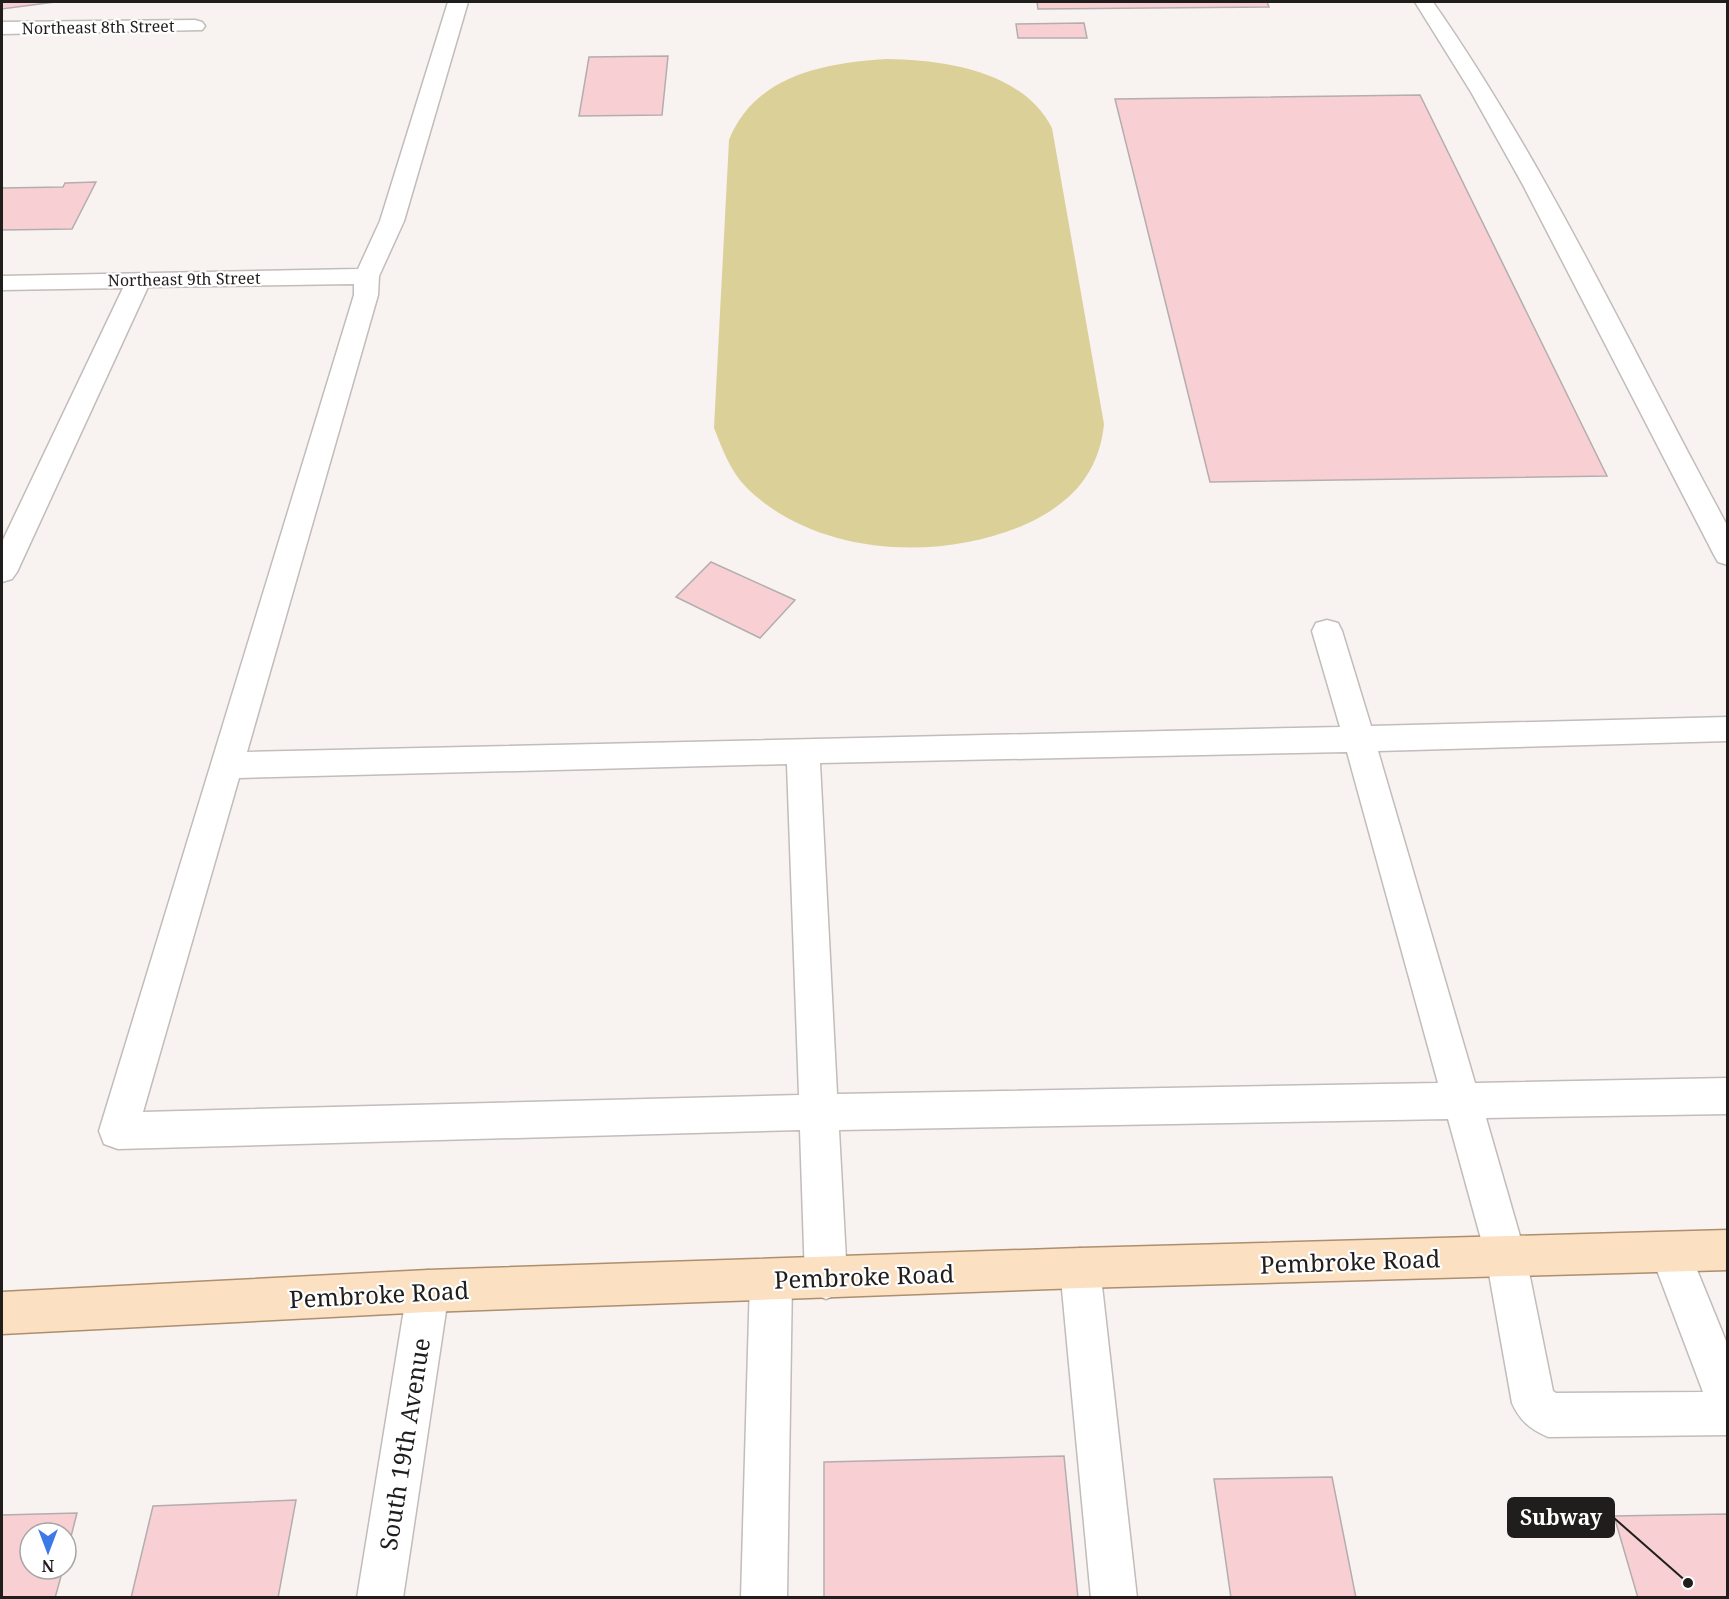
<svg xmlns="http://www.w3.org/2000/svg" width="1729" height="1599" font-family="'Noto Serif',serif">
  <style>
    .green { fill: #dcd099 }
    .building { fill: #f8d0d3; stroke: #b4adae; stroke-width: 1.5 }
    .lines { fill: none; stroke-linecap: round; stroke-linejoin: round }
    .minor-casing { stroke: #c2bcba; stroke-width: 3 }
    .major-casing { stroke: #ad8f6e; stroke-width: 3 }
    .minor { fill: #fff; fill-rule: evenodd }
    .major { fill: #fbe0c2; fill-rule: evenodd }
    .labels { text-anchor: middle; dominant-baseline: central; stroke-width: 4.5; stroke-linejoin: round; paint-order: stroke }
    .far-street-label { font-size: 16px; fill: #201e1d; stroke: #fff }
    .near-street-label { font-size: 24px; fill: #201e1d; stroke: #fff }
    .leader { fill: none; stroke: #201e1d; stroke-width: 2 }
    .callout-dot { fill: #201e1d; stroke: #fff; stroke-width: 2 }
    .callout { fill: #201e1d; stroke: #201e1d; stroke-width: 2 }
    .callout-label { font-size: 21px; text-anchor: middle; font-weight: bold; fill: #fff }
  </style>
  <rect width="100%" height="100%" fill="#f8f2f0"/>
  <!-- green -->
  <path class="green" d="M887,59C945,60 1023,71 1052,128L1104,424C1099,475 1069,505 1024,525C939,562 815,556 746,487C730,471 722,448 714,428L729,140C755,75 824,63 887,59Z"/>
  <!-- building -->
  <g class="building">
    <polygon points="2,2 55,2 2,9"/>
    <polygon points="1037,2 1267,2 1269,7 1038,9"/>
    <polygon points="1084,23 1087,38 1018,38 1016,24"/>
    <polygon points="668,56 662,115 579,116 589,57"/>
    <polygon points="1420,95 1607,476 1210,482 1115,99"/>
    <polygon points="96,182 72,229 2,230 2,188 63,187 65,183"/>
    <polygon points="711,562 795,600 760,638 676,597"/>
    <polygon points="1064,1456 1078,1598 824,1598 824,1462"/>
    <polygon points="1332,1477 1356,1598 1231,1598 1214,1479"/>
    <polygon points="296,1500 278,1598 131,1598 153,1506"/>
    <polygon points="77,1513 66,1556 66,1533 30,1533 30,1569 63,1569 55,1598 2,1598 2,1515"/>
    <polygon points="1728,1514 1728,1598 1638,1598 1614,1516"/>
  </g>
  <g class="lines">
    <defs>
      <g id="minor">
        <path d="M448,2H468L404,221L379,276L378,295L247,752L1340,727L1312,631L1316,623L1327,620L1338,623L1342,631L1371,726L1728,717V741L1378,751L1475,1083L1728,1078V1114L1486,1118L1526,1257L1553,1391L1556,1393L1703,1392L1650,1252L1656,1238L1670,1232L1684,1238L1728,1346V1435L1548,1437C1530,1429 1520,1421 1512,1403L1486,1257L1448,1119L839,1130L847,1278L841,1293L826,1299L811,1293L805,1278L800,1130L118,1149L104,1144L99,1131L354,295V284L148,287L17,572L12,579L2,582V542L123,288L2,290V276L358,269L380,221ZM1347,752L1438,1083L837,1094L820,763ZM787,764L799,1095L143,1112L239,778Z"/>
        <path d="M1415,2H1433C1548,167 1632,351 1728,527V565L1718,562L1714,555L1523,185L1471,92Z"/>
        <polygon points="195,20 202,22 205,26 202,30 2,34 2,22"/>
        <polygon points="1080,1248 1094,1254 1100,1268 1137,1598 1091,1598 1060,1268 1066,1254"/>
        <polygon points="771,1259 786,1265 792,1280 787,1598 741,1598 750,1280 756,1265"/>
        <polygon points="428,1270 443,1276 449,1291 403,1598 357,1598 407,1291 413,1276"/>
      </g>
      <polygon id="major" points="1728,1230 1728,1270 1080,1288 428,1312 2,1334 2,1292 428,1270 1080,1248"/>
    </defs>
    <!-- minor casing -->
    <use href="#minor" class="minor-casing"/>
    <!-- major casing -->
    <use href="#major" class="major-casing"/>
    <!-- minor -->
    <use href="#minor" class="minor"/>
    <!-- major -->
    <use href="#major" class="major"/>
  </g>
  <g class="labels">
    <!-- far-street labels -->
    <g class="far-street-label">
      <text transform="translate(98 27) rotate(-1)">Northeast 8th Street</text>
      <text transform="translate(184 279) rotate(-1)">Northeast 9th Street</text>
    </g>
    <!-- near-street labels -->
    <g class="near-street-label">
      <text transform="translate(1350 1261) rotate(-2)">Pembroke Road</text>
      <text transform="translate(864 1276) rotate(-2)">Pembroke Road</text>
      <text transform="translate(379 1294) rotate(-3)">Pembroke Road</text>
      <text transform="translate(404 1444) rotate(-81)">South 19th Avenue</text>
    </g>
  </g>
  <!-- callouts -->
  <path class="leader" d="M1688 1583L1614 1518"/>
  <circle class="callout-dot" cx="1688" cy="1583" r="6"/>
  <rect class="callout" x="1508" y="1498" width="106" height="39" rx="6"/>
  <g class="callout-label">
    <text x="1561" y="1525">Subway</text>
  </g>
  <!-- border -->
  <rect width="1729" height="1599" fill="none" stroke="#201e1d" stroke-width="6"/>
  <!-- north arrow -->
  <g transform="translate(48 1551) rotate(180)"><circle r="28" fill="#ffffff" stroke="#a6a5a5" stroke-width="1.5"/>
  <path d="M0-4.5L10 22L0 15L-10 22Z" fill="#3c78e7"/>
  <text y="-9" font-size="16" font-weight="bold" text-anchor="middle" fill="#201e1d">N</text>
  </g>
</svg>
